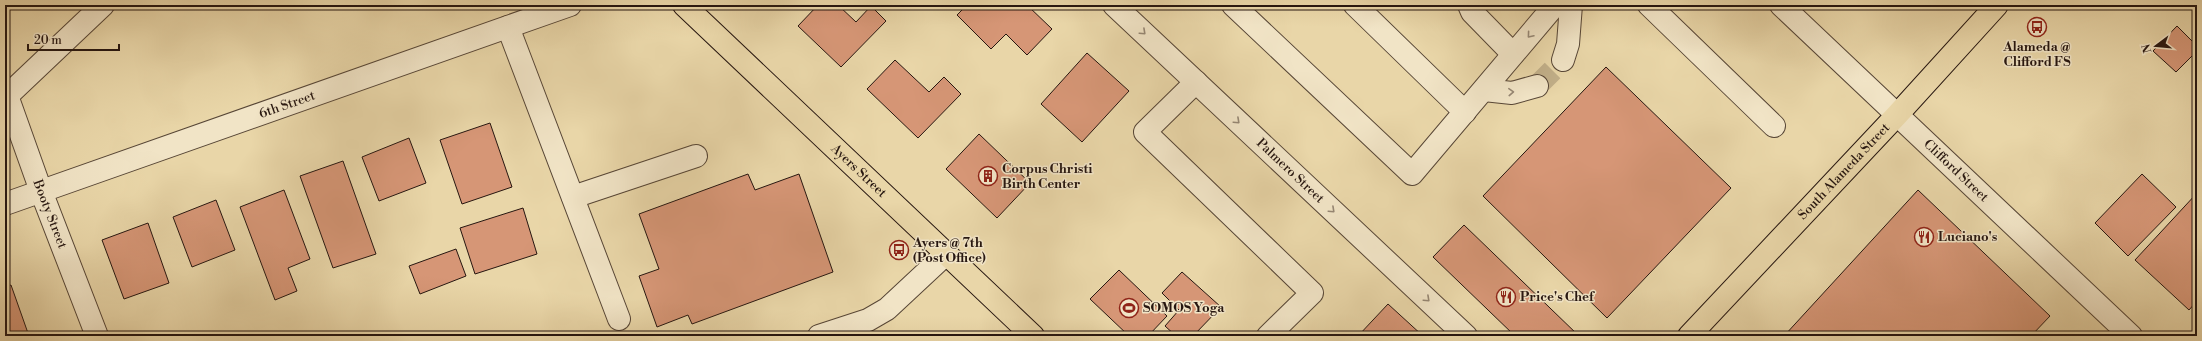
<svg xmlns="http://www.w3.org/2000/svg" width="2202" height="341" font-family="'Libre Bodoni',serif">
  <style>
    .building { fill: #d69676; stroke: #261610 }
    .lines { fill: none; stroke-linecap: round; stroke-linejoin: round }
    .minor-tunnel { stroke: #c2b08a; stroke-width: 22; stroke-dasharray: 22 11; stroke-linecap: butt }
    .minor-casing { stroke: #574636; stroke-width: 24 }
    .major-casing { stroke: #261610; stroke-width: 24 }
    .minor { stroke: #f1e4c6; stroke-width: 22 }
    .major { stroke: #e9d6a8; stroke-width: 22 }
    .oneway { stroke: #968774 }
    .labels { text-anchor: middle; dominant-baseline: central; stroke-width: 3; stroke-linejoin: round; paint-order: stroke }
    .poi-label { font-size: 13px; font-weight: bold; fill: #261610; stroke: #f1e4c6; text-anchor: start }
    .street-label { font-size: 13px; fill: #261610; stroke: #f1e4c6 }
  </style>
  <rect width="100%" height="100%" fill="#e9d6a8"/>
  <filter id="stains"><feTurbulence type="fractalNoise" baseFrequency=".005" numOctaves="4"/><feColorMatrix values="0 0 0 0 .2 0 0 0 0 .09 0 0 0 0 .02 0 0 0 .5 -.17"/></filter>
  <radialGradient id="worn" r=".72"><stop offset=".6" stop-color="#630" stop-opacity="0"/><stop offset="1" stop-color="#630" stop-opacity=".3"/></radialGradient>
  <!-- building -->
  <g class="building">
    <polygon points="771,5 781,5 776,10"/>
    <polygon points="818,5 838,5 856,22 871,6 886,21 841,67 798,26"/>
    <polygon points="967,5 1027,5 1052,29 1027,55 1006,34 991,49 957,15"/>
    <polygon points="2177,26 2197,46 2197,51 2176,72 2153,51"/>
    <polygon points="1087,53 1129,91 1082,142 1041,104"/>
    <polygon points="895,60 929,92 944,77 961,94 918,138 867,89"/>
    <polygon points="1606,67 1731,188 1607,318 1483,196"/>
    <polygon points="490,123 512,187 462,204 440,140"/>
    <polygon points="979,134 1030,183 997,218 946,169"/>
    <polygon points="409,138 426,183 379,201 362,157"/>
    <polygon points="343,161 376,254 333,268 300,176"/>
    <polygon points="748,174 755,190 799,174 833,272 692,324 688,315 657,327 639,276 659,269 639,214"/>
    <polygon points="2142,174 2176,207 2128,256 2095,223"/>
    <polygon points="284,190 310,259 288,268 297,291 275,300 240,207"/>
    <polygon points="1918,190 2050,316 2031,336 1784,336"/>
    <polygon points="2197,193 2197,301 2189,310 2135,260"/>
    <polygon points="216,200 235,250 192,267 173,217"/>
    <polygon points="523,208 537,254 475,274 460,228"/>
    <polygon points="148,223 169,283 124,299 102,240"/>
    <polygon points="1464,225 1579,336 1515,336 1433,257"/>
    <polygon points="456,249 466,276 420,294 409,266"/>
    <polygon points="1119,270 1167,316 1148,336 1129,336 1090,299"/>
    <polygon points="1182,272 1221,307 1193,336 1176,336 1165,326 1179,310 1162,293"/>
    <polygon points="11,285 29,336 5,336 5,287"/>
    <polygon points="1388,304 1423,336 1358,336"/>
  </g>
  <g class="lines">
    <!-- minor-tunnel -->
    <polyline class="minor-tunnel" points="1537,86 1563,60"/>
    <defs>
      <g id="minor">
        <path id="s1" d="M1114,5L1466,336"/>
        <polyline points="1233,5 1412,174 1555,5"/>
        <polyline points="1355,5 1465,112"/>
        <polyline points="1469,5 1472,12 1513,54"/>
        <polyline points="1649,5 1774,126"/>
        <path id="s2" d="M1781,5L2131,336"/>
        <polyline points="508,27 619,319"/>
        <polyline points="1563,60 1568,44 1571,5"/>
        <polyline points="1196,82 1145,132 1312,293 1268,336"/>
        <path id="s3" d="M5,90L41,191L97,336"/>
        <polyline points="1484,90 1512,93 1537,86"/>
        <polyline points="7,96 103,5"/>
        <polyline points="573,197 696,156"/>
        <path id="s4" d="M5,204L570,5"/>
        <polyline points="819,336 868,320 887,309 946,254"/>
      </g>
      <g id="major">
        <path id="s5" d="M684,5L1033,336"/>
        <path id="s6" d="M1689,336L1897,115L1997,5"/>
      </g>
    </defs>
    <!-- minor casing -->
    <use href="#minor" class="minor-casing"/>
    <!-- major casing -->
    <use href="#major" class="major-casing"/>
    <!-- minor -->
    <use href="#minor" class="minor"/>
    <!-- major -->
    <use href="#major" class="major"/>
  </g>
  <!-- one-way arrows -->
  <defs><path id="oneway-chevron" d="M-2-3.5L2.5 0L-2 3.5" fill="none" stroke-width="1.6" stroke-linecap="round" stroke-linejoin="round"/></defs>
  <g class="oneway">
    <use href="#oneway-chevron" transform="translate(1143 32) rotate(43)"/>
    <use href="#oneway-chevron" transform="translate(1530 35) rotate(130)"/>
    <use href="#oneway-chevron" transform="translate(1511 92) rotate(-3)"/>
    <use href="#oneway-chevron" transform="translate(1237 121) rotate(43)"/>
    <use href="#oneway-chevron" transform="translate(1332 210) rotate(43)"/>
    <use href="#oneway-chevron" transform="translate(1427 299) rotate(43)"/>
  </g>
  <!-- icons -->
  <defs>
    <symbol id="bus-ring" viewBox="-11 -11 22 22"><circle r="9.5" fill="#f1e4c6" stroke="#8f2418" stroke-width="1.5"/><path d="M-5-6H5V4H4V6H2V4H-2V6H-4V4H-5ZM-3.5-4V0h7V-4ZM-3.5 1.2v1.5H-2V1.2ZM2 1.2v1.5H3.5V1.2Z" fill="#8f2418"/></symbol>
    <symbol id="building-ring" viewBox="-11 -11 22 22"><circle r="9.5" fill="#f1e4c6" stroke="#8f2418" stroke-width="1.5"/><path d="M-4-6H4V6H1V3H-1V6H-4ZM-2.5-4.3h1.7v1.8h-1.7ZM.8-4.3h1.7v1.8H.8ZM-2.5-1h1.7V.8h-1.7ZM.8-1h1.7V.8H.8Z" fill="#8f2418"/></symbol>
    <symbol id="restaurant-ring" viewBox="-11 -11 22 22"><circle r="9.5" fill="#f1e4c6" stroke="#8f2418" stroke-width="1.5"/><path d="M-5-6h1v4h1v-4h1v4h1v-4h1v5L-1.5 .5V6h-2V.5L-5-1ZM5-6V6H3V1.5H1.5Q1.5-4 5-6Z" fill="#8f2418"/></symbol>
    <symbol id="stadium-ring" viewBox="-11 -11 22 22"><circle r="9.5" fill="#f1e4c6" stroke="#8f2418" stroke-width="1.5"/><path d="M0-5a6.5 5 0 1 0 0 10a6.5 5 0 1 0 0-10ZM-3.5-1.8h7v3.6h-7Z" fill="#8f2418"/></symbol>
  </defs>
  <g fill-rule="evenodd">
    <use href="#bus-ring" x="2026" y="16" width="22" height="22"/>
    <use href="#building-ring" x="977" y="165" width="22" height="22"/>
    <use href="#restaurant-ring" x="1913" y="226" width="22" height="22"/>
    <use href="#bus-ring" x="888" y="239" width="22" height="22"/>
    <use href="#restaurant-ring" x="1495" y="286" width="22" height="22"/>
    <use href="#stadium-ring" x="1118" y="297" width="22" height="22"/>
  </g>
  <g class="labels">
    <!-- poi labels -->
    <g class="poi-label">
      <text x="2037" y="47" text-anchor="middle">Alameda @<tspan x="2037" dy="15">Clifford FS</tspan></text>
      <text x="1002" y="169">Corpus Christi<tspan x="1002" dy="15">Birth Center</tspan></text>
      <text x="1938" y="237">Luciano's</text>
      <text x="913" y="243">Ayers @ 7th<tspan x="913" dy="15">(Post Office)</tspan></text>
      <text x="1520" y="297">Price's Chef</text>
      <text x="1143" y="308">SOMOS Yoga</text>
    </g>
    <!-- street labels -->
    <g class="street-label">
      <text stroke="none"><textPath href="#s4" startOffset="299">6th Street</textPath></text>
      <text stroke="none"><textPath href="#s2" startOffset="241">Clifford Street</textPath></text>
      <text stroke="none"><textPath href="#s5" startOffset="241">Ayers Street</textPath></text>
      <text stroke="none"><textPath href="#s1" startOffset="242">Palmero Street</textPath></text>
      <text stroke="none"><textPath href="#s6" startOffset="226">South Alameda Street</textPath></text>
      <text stroke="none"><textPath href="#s3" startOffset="132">Booty Street</textPath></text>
    </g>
  </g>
  <!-- margin -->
  <rect width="2202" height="341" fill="none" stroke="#e9d6a8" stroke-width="20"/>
  <rect x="6" y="6" width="2190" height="329" fill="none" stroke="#261610" stroke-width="2"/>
  <rect x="10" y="10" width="2182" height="321" fill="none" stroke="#261610"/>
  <!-- north arrow -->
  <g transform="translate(2156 46) rotate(254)" stroke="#f1e4c6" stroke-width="3" paint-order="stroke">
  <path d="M0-3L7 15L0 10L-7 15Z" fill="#261610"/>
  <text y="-6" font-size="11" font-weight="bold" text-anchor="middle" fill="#261610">N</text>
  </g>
  <!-- scale -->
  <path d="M28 44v6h91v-6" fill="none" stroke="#261610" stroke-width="2"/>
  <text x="34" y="44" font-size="12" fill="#261610" stroke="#f1e4c6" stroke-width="3" paint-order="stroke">20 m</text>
  <rect width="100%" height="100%" filter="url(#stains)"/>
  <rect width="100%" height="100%" fill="url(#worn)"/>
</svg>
